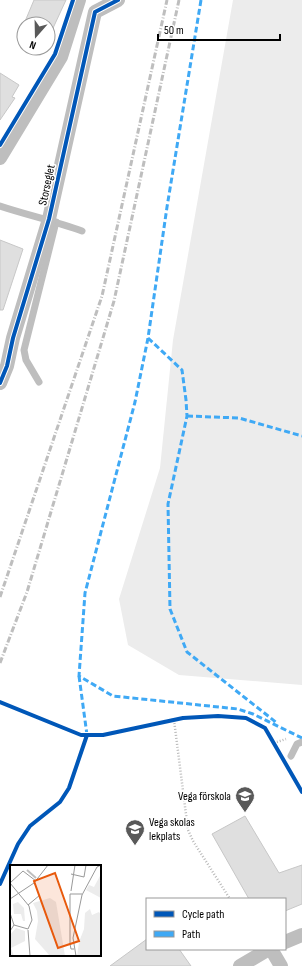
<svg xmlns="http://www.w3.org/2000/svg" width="302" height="966" font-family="'Sofia Sans Condensed',sans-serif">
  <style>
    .green { fill: #ececec }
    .building { fill: #dfdfdf; stroke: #c7c7c7 }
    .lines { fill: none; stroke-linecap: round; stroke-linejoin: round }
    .path { stroke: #b9b9b9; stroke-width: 2.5; stroke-dasharray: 1 2; stroke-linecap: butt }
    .service { stroke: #bebebe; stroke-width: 7 }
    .minor { stroke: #bebebe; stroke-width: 14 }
    .rail { stroke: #bebebe; stroke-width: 3; stroke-dasharray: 6 2 1 2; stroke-linecap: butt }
    .quiet { stroke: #3fa9f5; stroke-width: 3; stroke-dasharray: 6 3; stroke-linecap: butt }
    .cycleway-casing { stroke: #fff; stroke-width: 6 }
    .cycleway { stroke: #0057b8; stroke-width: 4 }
    .labels { text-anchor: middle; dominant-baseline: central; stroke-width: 3.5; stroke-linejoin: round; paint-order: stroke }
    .street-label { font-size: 12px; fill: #000; stroke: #fff }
    .poi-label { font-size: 12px; fill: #000; stroke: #fff; text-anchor: end }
    .inset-river { fill: none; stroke: #bfbfbf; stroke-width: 2 }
    .inset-road { fill: none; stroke: #999; stroke-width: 1 }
    .view { fill: #e8590c; fill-opacity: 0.15; stroke: #e8590c; stroke-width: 2 }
    .inset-edge { fill: none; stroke: #000; stroke-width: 2 }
  </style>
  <rect width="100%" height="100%" fill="#fff"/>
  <!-- green -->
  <polygon class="green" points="233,0 302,0 302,685 179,675 128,645 119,599 160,468 173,340"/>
  <!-- building -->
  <g class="building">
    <polygon points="34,0 66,0 48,39 48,24 24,24 24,32 21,31"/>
    <polygon points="0,73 19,85 12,97 15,98 0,120"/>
    <polygon points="0,240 23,249 3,310 0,310"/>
    <polygon points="245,816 279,873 302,865 302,904 285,911 285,899 249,899 212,834"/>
    <polygon points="147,939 147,949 179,949 191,966 110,966"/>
  </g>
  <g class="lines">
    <!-- path -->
    <g class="path">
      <polyline points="174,720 188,830 193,841 230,899"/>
      <polyline points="274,743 286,739"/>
    </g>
    <!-- service -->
    <g class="service">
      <path d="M0,206C27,215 55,221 82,231"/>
      <polyline points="39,382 26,360 24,350 56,222"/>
      <polyline points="291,756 297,744 302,742"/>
    </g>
    <!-- minor -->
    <g class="minor">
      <polyline points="0,158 61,57 79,0"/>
      <polyline points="0,383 7,366 13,338 49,219 95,12 118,0"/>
      <polyline points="285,942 302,935"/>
      <polyline points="271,949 281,966"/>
      <polyline points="240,966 269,949"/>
    </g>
    <!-- rail -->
    <g class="rail">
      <polyline points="0,597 102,296 167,0"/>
      <polyline points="0,663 27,592 114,301 179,0"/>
    </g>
    <!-- quiet -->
    <g class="quiet">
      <polyline points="201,0 167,207 148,338 135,402 85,593 79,676 113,696 238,709 253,714 302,738"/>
      <polyline points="148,338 182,370 186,400 187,416 168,504 170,609 187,652 277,723"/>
      <polyline points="187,416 239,418 302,436"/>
      <polyline points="79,676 87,735"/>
    </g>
    <defs>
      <g id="cycleway">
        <polyline points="0,145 55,54 73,0"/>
        <polyline points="0,383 7,366 13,338 49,219 95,12 118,0"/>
        <polyline points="0,702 81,735 103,735 183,718 218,716 246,718 265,728 302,792"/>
        <polyline points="0,884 18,844 30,826 60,802 69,788 87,735"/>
      </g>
    </defs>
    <!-- cycleway casing -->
    <use href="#cycleway" class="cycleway-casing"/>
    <!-- cycleway -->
    <use href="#cycleway" class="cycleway"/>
  </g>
  <!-- icons -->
  <defs>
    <symbol id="school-pin" viewBox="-11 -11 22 30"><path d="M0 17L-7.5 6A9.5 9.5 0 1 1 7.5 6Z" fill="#595959" stroke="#fff"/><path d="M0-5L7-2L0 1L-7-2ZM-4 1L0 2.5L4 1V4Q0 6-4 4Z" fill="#fff"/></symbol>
  </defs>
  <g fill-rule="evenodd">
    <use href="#school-pin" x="234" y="785" width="22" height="30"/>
    <use href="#school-pin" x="124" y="818" width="22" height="30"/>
  </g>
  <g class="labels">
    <!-- street labels -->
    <g class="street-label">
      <text transform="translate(47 185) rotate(-78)">Storseglet</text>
    </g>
    <!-- poi labels -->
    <g class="poi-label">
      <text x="231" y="796">Vega förskola</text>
      <text x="149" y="822" text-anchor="start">Vega skolas<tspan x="149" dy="14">lekplats</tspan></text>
    </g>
  </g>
  <!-- overview -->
  <g transform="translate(10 865)">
    <rect width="91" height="91" fill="#fff"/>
    <path d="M91,9L90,29L91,33L76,25L79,20L84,22ZM40,33L46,37L55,91H40L25,74L28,56L27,46L23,38ZM8,37L14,43L15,56H13L11,49H4L3,39ZM80,44L82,50L89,47L91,50V91H67L69,77L74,64L75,48ZM6,63L15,66V76L1,83L4,91H0V70Z" fill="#ececec"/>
    <path class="inset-river" d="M17,5L26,13"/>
    <path class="inset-road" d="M61,9L74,12L76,0M0,18L19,41L22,55L18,64M0,18L13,6L26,16M61,26L65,0M0,34L24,18L38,0M18,40L30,30M0,48L4,60L0,66M4,60L18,64M18,65L20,91M64,84H61L60,79V29H72M66,91L63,73L72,30L87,2L91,0"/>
    <path class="view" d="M45,8L69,76L48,83L24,16Z"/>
    <rect width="91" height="91" class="inset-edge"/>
  </g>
  <!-- legend -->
  <rect x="146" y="898" width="140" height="52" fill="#ffffff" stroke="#999999"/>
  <rect x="154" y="911" width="20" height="6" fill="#0057b8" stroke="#999999"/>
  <text x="182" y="918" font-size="12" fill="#000000">Cycle path</text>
  <rect x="154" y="931" width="20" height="6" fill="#3fa9f5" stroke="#999999"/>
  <text x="182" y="938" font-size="12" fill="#000000">Path</text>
  <!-- north arrow -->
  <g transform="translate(36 36) rotate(200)"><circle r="19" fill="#ffffff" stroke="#999999"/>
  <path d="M0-3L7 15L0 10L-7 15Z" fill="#595959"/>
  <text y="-6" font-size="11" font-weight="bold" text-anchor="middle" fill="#000000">N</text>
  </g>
  <!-- scale -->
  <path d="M158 34v6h122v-6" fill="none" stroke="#000000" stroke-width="2"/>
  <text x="164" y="34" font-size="12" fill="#000000" stroke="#ffffff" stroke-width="3" paint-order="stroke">50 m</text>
</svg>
